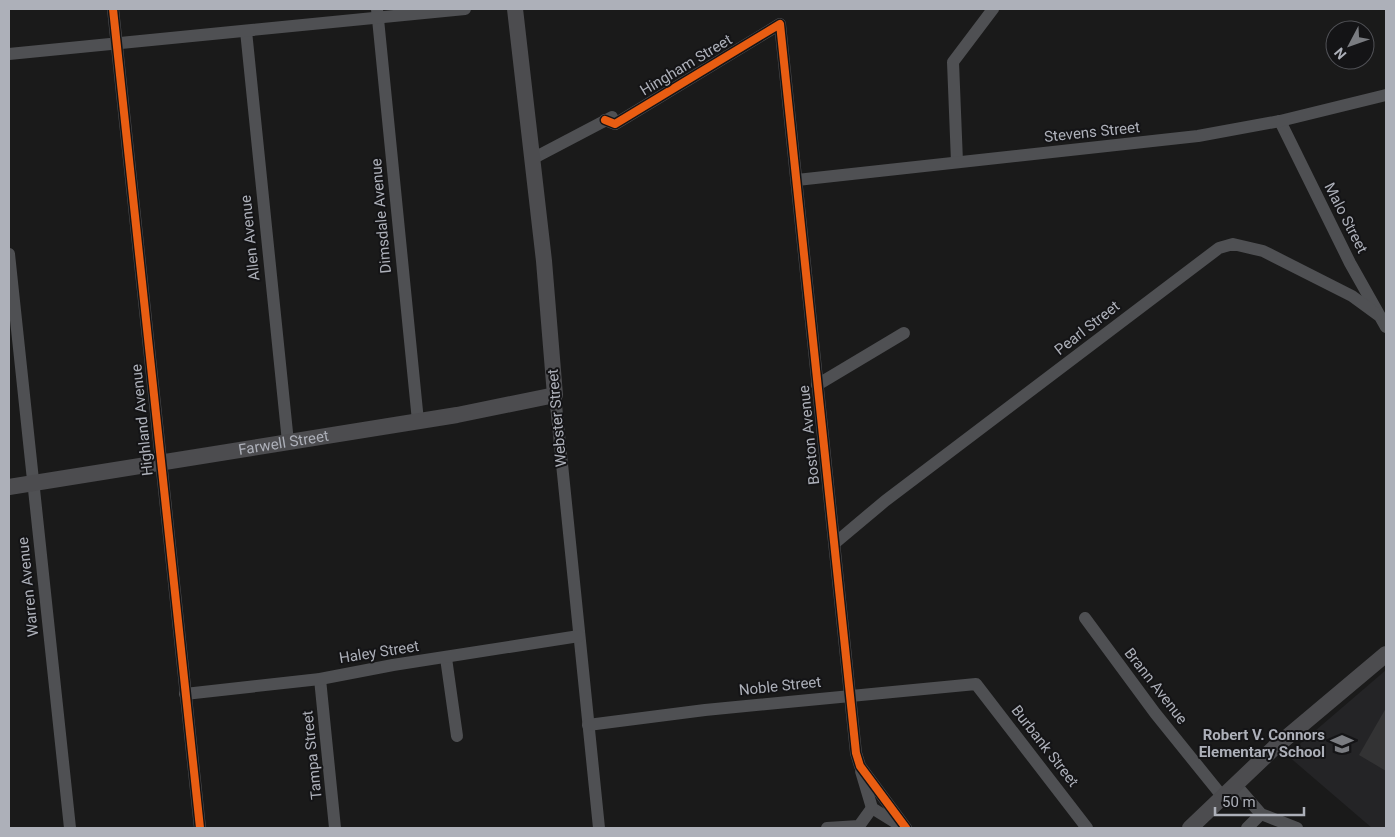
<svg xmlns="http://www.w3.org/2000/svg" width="1395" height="837" font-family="Roboto,sans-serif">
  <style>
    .built { fill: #242426 }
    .building { fill: #333334 }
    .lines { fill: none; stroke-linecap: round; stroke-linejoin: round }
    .minor { stroke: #4f5053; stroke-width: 12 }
    .major { stroke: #4c4c4f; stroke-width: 16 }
    .cycleway-casing { stroke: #141416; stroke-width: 11 }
    .cycleway { stroke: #e95d12; stroke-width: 8 }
    .labels { text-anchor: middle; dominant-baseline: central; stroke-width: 4; stroke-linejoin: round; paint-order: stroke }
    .street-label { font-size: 15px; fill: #adb0b9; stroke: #141416 }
    .poi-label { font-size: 15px; font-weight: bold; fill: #adb0b9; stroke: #141416; text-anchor: end }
  </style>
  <rect width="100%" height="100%" fill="#1a1a1a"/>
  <!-- built -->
  <polygon class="built" points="1386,670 1386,828 1372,828 1287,755"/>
  <!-- building -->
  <polygon class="building" points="1386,708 1386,771 1359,755"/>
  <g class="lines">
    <!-- minor -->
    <g class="minor">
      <polyline points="113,9 200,828"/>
      <polyline points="377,9 418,421"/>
      <polyline points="246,31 288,442"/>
      <polyline points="9,54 465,9"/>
      <polyline points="605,120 615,124 780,24 856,753 860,766 906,828"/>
      <polyline points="1280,121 1350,263 1386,327"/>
      <polyline points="532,159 612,117"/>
      <polyline points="957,162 953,62 993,9"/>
      <polyline points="797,180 1198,136 1280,121 1386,95"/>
      <polyline points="9,254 70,828"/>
      <polyline points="817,385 904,333"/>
      <polyline points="555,395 599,828"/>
      <polyline points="835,543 885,501 1219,248 1233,244 1263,251 1352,296 1378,315"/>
      <polyline points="1085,618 1155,713 1222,796"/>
      <polyline points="446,658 457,736"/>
      <polyline points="320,679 335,828"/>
      <polyline points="185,694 320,679 393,665 579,636"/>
      <polyline points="588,725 705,710 976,684 1087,828"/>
      <polyline points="861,771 872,808 901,826"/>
      <polyline points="1235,784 1261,814 1297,828"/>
      <polyline points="827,828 859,826 872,808"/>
      <polyline points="1247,828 1261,814"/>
    </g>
    <!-- major -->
    <g class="major">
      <path id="s1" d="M9,487L457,415L555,395L544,261L515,9"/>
      <polyline points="1190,828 1274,748 1386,654"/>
    </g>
    <defs>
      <g id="cycleway">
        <polyline points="113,9 200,828"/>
        <polyline points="605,120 615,124 780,24 856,753 860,766 906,828"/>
      </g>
    </defs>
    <!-- cycleway casing -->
    <use href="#cycleway" class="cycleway-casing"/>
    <!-- cycleway -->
    <use href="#cycleway" class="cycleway"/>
  </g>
  <!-- icons -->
  <defs>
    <symbol id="school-bare" viewBox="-9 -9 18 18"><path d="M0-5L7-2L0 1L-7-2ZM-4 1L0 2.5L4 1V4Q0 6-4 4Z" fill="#7a7c81" stroke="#141416" stroke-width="2.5" paint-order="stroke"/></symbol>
  </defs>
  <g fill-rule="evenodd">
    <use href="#school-bare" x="1326" y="728" width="32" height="32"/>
  </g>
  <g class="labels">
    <!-- street labels -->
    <g class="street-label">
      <text transform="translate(686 65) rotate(-31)">Hingham Street</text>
      <text transform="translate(1092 132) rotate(-6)">Stevens Street</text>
      <text transform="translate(381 216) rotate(-95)">Dimsdale Avenue</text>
      <text transform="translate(1346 218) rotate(63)">Malo Street</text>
      <text transform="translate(250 238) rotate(-96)">Allen Avenue</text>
      <text transform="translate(1087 328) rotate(-38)">Pearl Street</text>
      <text transform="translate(557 418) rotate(-95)">Webster Street</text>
      <text transform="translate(142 420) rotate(-96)">Highland Avenue</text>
      <text transform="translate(809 435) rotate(-96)">Boston Avenue</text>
      <text stroke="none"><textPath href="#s1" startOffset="278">Farwell Street</textPath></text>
      <text transform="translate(28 587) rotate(-96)">Warren Avenue</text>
      <text transform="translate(379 652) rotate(-9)">Haley Street</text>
      <text transform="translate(780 686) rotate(-6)">Noble Street</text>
      <text transform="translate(1156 686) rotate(52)">Brann Avenue</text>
      <text transform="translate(1045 746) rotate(52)">Burbank Street</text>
      <text transform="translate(312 755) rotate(-96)">Tampa Street</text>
    </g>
    <!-- poi labels -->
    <g class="poi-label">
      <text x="1325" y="735">Robert V. Connors<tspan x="1325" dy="17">Elementary School</tspan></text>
    </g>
  </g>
  <!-- border -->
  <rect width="1395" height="837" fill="none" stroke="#adb0b9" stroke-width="20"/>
  <!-- north arrow -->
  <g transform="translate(1350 45) rotate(229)"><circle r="24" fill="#141416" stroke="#515257"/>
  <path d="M0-4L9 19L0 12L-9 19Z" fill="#7a7c81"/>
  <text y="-8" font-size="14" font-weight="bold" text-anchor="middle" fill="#adb0b9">N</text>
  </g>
  <!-- scale -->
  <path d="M1215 807v8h89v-8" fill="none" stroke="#adb0b9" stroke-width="2.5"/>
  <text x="1222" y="807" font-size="15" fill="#adb0b9" stroke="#141416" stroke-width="4" paint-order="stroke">50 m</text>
</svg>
